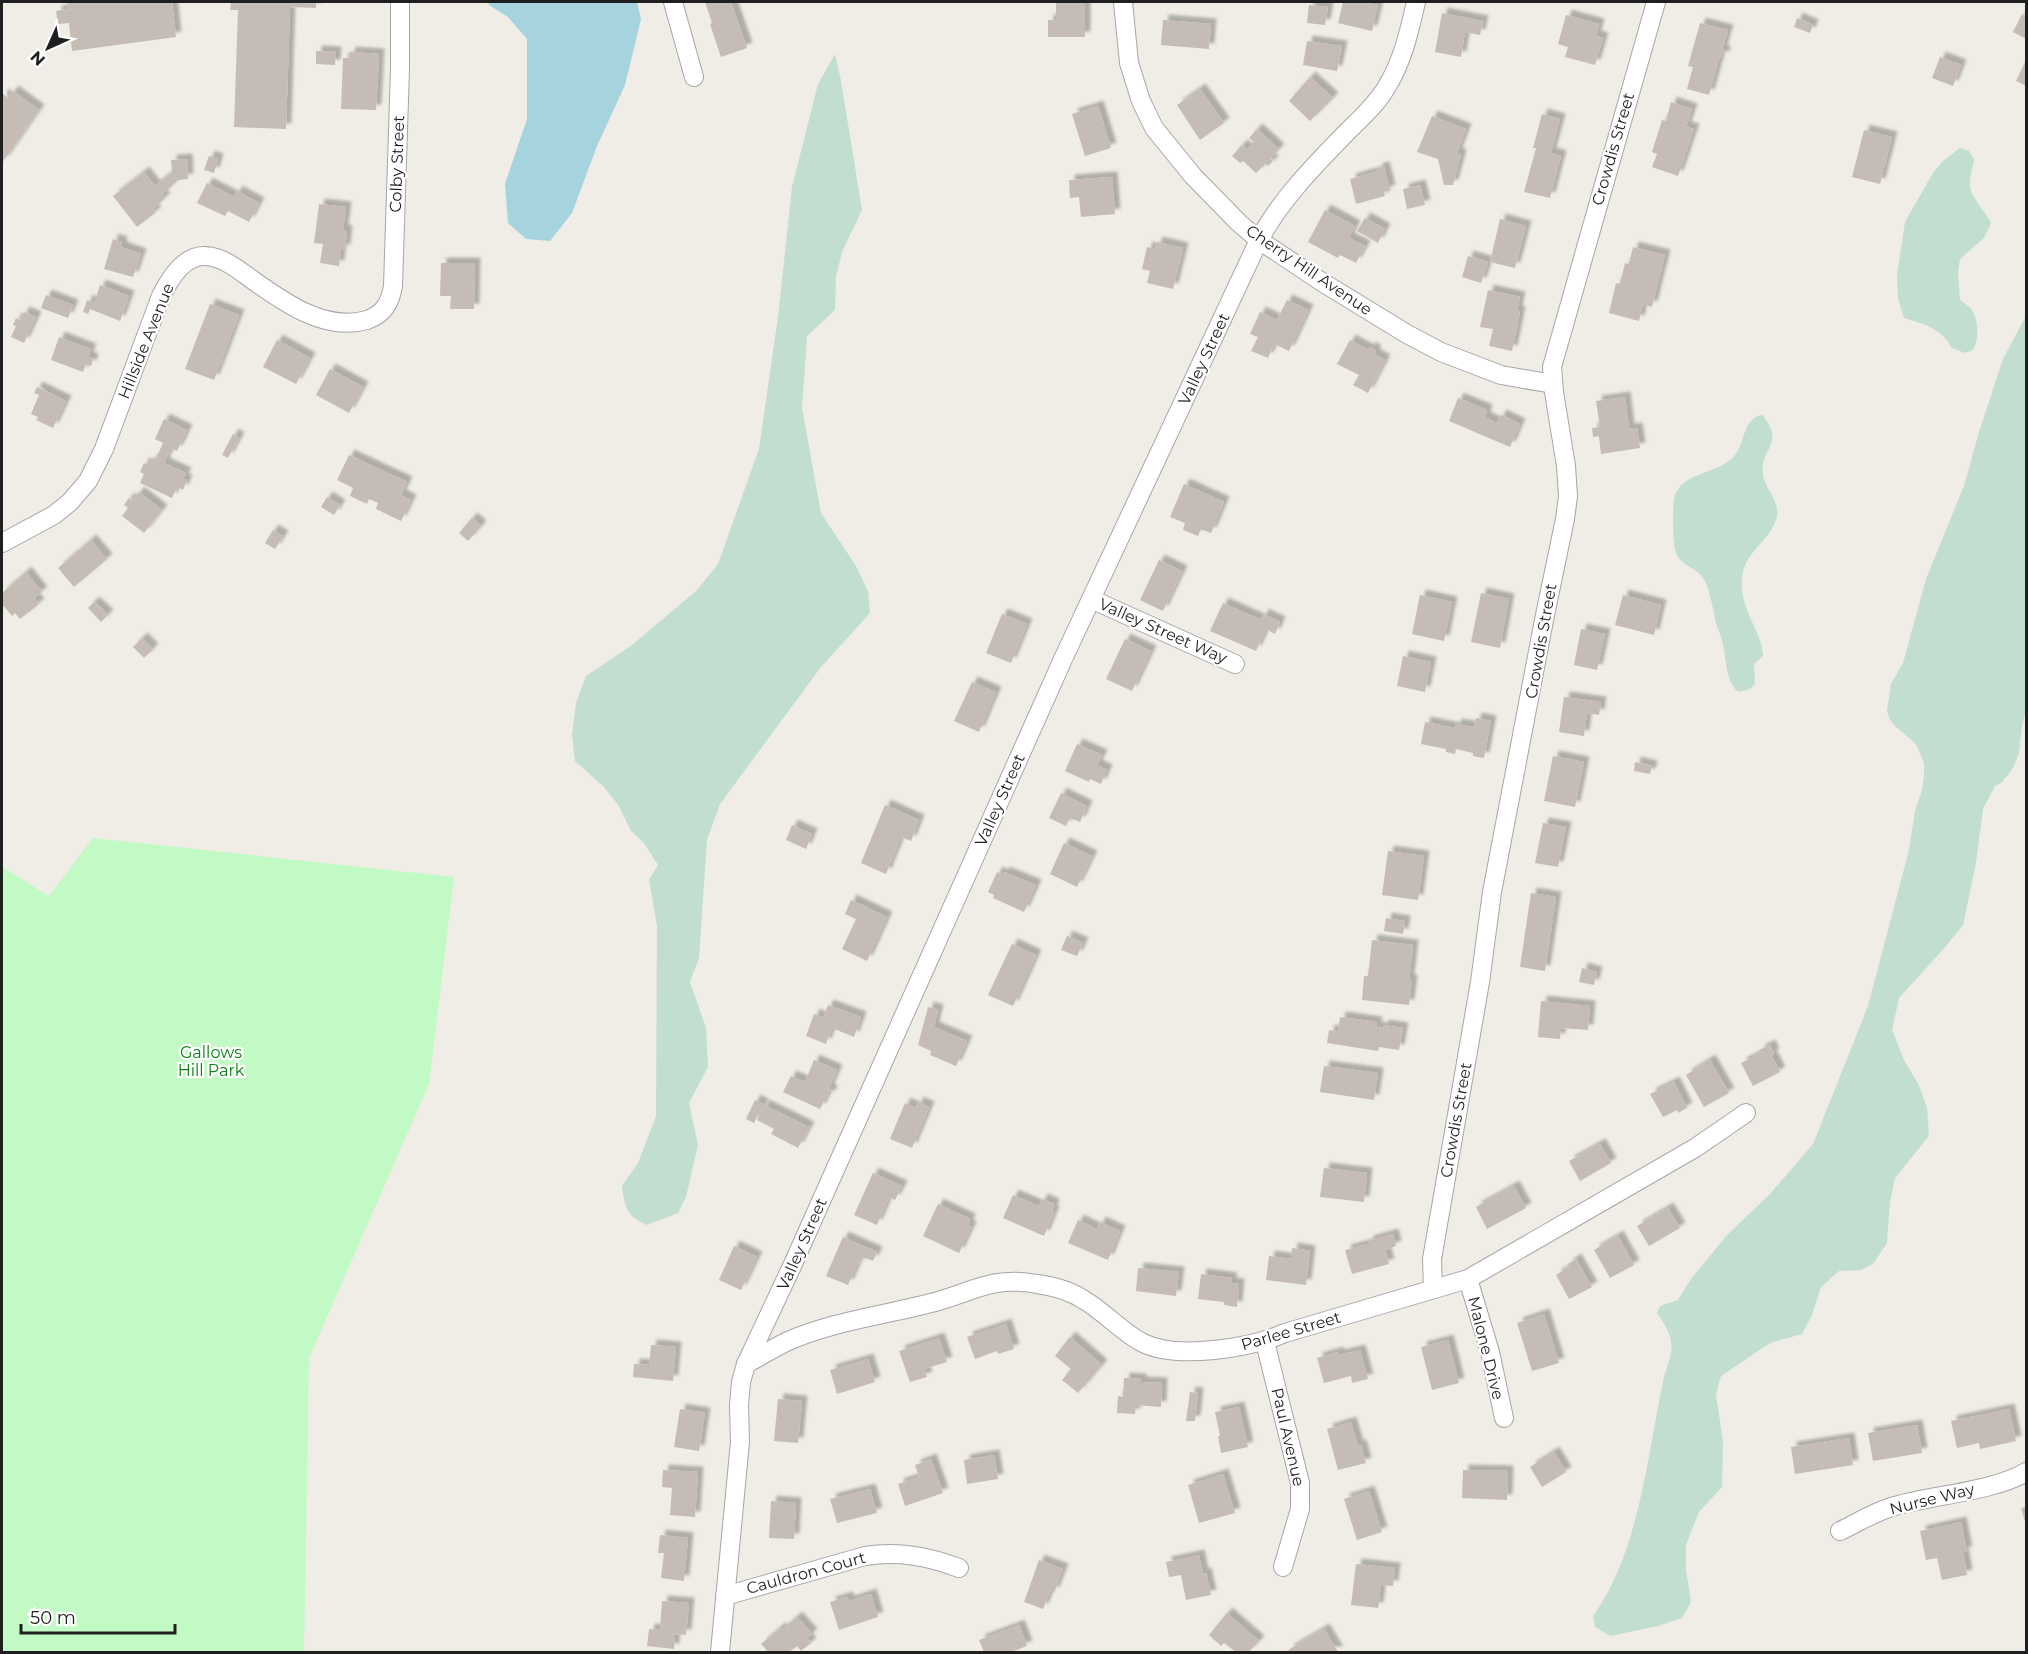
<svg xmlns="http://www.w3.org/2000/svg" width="2028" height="1654" font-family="Montserrat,sans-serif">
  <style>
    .wetland { fill: #c2ded0 }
    .park { fill: #c2fac5 }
    .water { fill: #a5d3de }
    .building { fill: #c5bcb5; filter: url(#shadow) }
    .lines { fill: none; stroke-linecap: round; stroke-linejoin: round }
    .minor-casing { stroke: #a6a6a6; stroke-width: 20 }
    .minor { stroke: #fff; stroke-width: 18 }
    .labels { text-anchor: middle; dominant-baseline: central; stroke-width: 4.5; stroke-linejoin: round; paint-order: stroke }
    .street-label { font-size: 16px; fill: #1f1f1f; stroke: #fff }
    .park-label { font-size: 16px; fill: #0a8110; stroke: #fff }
  </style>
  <defs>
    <filter id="shadow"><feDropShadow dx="5.5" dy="-5.5" stdDeviation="1.5" flood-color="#0004"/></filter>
  </defs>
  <rect width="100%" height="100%" fill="#f0ece6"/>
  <!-- wetland -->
  <g class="wetland">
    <path d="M835,54L841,81L862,210L842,252L836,277L835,310L807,336L802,408L821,513L856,566L868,591L870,613L821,667L720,804L707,840L699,958L690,982L706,1028L708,1067L689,1103L698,1145L686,1197L678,1213L647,1225C626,1216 625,1208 622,1186L638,1163L656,1116L657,926L649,880L658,865L644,843L631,831L619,806L604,787L575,761L572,735L576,703L586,676L632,645L696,591L718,564L759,449L778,317L792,187L818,84Z"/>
    <path d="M1960,148L1969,151L1974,159C1973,167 1970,176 1970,184C1969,196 1985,211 1991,223L1984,238L1960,259L1958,273L1960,300C1964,303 1969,306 1972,310C1979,322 1979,339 1973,350L1965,353L1952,348C1941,328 1924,324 1904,318L1898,299L1897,275L1905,222L1933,173L1943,161Z"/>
    <path d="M2026,316V710L2022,726L2019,753L2013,768L2002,782L1995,786L1983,809L1976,863L1963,925L1946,946L1899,998L1892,1030L1904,1060L1919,1085L1927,1108L1929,1136L1895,1178L1890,1202L1887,1243L1873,1264L1861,1270L1839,1271L1821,1287L1812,1315L1802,1334L1770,1343L1721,1376L1716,1394L1723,1442L1722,1487L1699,1512L1686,1545V1570L1691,1602L1682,1618L1658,1626L1610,1636L1595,1627L1593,1616C1640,1551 1647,1455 1664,1377C1674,1347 1676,1340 1657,1313L1660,1306L1678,1300L1691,1279L1727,1235L1770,1194L1813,1144L1868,1006L1909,850L1915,811L1922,790L1924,777V763L1916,744L1894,725L1889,718L1887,710L1891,684L1903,663L1926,579L1964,486L1979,432L2003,359Z"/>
    <path d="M1762,415C1787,444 1759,448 1763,474C1765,491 1782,501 1776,520C1768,543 1744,552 1742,578C1739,611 1762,629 1763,656L1754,664L1755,684L1750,689L1738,692C1725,679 1727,662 1723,645C1722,637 1718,630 1716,623C1713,610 1711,596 1706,583C1699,567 1683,568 1677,555C1672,546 1672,506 1675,495C1684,471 1720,474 1735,455C1745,443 1743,418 1762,415Z"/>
  </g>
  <!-- park -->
  <polygon class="park" points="93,838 454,877 429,1084 309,1358 304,1652 2,1652 2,867 49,896"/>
  <!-- water -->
  <polygon class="water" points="488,2 637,2 641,19 625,85 597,146 572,213 550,241 526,239 508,223 505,184 527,119 527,39 508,17 489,5"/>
  <!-- building -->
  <g class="building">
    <polygon points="67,2 172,2 176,37 72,51 69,23 58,24 56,11 68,9"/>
    <polygon points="231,2 316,2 316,8 290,7 286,129 234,127 238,10 230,10"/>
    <polygon points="705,2 731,2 747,48 721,57 710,24 712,23"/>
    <polygon points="1056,2 1085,2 1085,37 1048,37 1048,20 1056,20"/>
    <polygon points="1343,2 1360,2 1378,5 1372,31 1338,23"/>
    <polygon points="1309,5 1328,7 1325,25 1307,23"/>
    <polygon points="1442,13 1483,21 1480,35 1465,32 1461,57 1435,52"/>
    <polygon points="2022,14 2026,17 2026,39 2013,32"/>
    <polygon points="1566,15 1599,24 1596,36 1603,38 1595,65 1565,57 1568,47 1558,44"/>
    <polygon points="1797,18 1813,25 1810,33 1794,27"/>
    <polygon points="1163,20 1211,24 1209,49 1161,45"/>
    <polygon points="1700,23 1728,30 1722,50 1725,51 1724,57 1720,56 1709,95 1687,89 1693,67 1688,66"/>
    <polygon points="1307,41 1342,46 1337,71 1303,65"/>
    <polygon points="316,51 336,52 335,65 316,64"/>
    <polygon points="350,52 379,54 376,110 341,109 343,58 349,58"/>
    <polygon points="1940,57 1961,65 1953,86 1932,78"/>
    <polygon points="2026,60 2026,86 2016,81"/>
    <polygon points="1310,77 1333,98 1310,121 1289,101"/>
    <polygon points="1200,89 1224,123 1200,140 1177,105"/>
    <polygon points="13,91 39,110 2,163 2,96 3,94 8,98"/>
    <polygon points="1671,102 1692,109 1686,127 1694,129 1678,176 1652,167 1657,154 1652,152 1662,120 1666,121"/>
    <polygon points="1098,106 1111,148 1085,156 1072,114"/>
    <polygon points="1542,114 1560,119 1551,153 1561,156 1550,198 1524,192 1536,148 1533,148"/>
    <polygon points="1432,116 1466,129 1457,153 1461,155 1453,185 1444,185 1438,159 1417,152"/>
    <polygon points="1257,129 1279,149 1270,159 1273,161 1268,166 1265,164 1256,173 1243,161 1240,163 1232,156 1242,145 1247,149 1254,142 1249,138"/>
    <polygon points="1864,130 1892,137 1880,184 1852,177"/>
    <polygon points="209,156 218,159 214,173 204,170"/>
    <polygon points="187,159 188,179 178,180 162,195 165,198 153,209 156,212 137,227 113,196 144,172 155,186 172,172 171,160"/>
    <polygon points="1384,167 1390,190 1384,192 1385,196 1356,204 1350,179 1378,171 1377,168"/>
    <polygon points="1112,177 1115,214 1081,217 1079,197 1070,198 1069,180"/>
    <polygon points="207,183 234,197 237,191 259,203 249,222 228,211 225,216 197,203"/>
    <polygon points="1420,185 1425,205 1407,209 1403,189"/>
    <polygon points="319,204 346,207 343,230 347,231 345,250 341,249 339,266 320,263 323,244 314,243"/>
    <polygon points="1325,210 1355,226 1349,238 1365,246 1356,263 1340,255 1338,258 1308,242"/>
    <polygon points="1365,218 1385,229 1378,243 1357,231"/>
    <polygon points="1500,219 1526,226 1515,268 1490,262"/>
    <polygon points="113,239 122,242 121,247 141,254 133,277 104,269"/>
    <polygon points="1157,242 1183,248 1173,289 1147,283 1150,271 1142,269 1147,247 1155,249"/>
    <polygon points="1633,247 1665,255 1652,307 1643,304 1639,321 1609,313 1616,283 1620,284 1625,263 1629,264"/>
    <polygon points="1468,256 1488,262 1481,283 1462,277"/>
    <polygon points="441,263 475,263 474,309 450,309 451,296 440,296"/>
    <polygon points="100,285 129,296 120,321 90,309 88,314 83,312 87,300 94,303"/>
    <polygon points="1488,290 1520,297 1517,311 1520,312 1512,351 1489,346 1493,329 1480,327"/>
    <polygon points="46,295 73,305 68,318 41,308"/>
    <polygon points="1287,300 1308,310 1289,351 1274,344 1268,358 1251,351 1258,337 1250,334 1260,312 1277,320"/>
    <polygon points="210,304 239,315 214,380 185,369"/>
    <polygon points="24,312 36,317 24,343 11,337 16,326 13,325 16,318 20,320"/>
    <polygon points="59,337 91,349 88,357 93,359 91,366 86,364 83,372 51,360"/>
    <polygon points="277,340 310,358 296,384 263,367"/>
    <polygon points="1350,340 1369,350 1370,347 1376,351 1374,354 1385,360 1368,393 1353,385 1359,375 1337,364"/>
    <polygon points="330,369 363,387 349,413 316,395"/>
    <polygon points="37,387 66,401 53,428 36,420 38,417 31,414 39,395 34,393"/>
    <polygon points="1625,397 1629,429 1637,428 1640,448 1601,454 1599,436 1593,437 1592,428 1600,427 1596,401"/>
    <polygon points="1458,398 1487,410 1485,417 1497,423 1501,415 1520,424 1510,447 1449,421"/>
    <polygon points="164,419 187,430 177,451 171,448 164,463 186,473 183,479 187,480 183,490 177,487 172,498 140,483 144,474 140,472 144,463 149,465 153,458 156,459 163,443 155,439"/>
    <polygon points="233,434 239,438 228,458 222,455"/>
    <polygon points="349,455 407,482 401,495 411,500 401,521 376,509 378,503 369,499 367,504 350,496 353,488 337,480"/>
    <polygon points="1184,484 1224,502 1211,533 1201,529 1198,536 1183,530 1185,523 1170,517"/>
    <polygon points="139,492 162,510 144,533 122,516 128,508 124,505 129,498 132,501"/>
    <polygon points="327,497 340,505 334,515 321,507"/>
    <polygon points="472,518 481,526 468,541 459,533"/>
    <polygon points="273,530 283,536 275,549 265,543"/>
    <polygon points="91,540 107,559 74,587 58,568"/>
    <polygon points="1159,560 1182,571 1163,611 1140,600"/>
    <polygon points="26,572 42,592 34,598 39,604 20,619 15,613 12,616 2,604 2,593"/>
    <polygon points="1481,593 1509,599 1500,648 1471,642"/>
    <polygon points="1420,595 1452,602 1444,641 1412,634"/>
    <polygon points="1623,595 1661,605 1654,635 1615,625"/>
    <polygon points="94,602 108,615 101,622 88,608"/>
    <polygon points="1223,603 1261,620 1263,614 1280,622 1275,634 1266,629 1256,651 1210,631"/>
    <polygon points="1002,614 1027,624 1011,663 986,653"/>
    <polygon points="1581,629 1605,634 1597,670 1574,665"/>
    <polygon points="142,638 153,649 144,658 133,647"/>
    <polygon points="1125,639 1151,651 1132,691 1106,679"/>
    <polygon points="1403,656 1431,662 1425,692 1397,686"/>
    <polygon points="972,682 996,692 979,732 954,721"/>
    <polygon points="1564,697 1601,702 1599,715 1587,713 1584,736 1559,732"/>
    <polygon points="1476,718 1491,721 1484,758 1473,756 1473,753 1456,749 1455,754 1446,752 1446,749 1421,744 1425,722 1455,728 1456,724 1474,727"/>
    <polygon points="1077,744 1102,755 1097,765 1107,770 1101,784 1090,779 1089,782 1065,771"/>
    <polygon points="1553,756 1584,762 1575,807 1544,801"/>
    <polygon points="1635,762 1652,766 1650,774 1634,771"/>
    <polygon points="1061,793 1087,806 1080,822 1070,818 1066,826 1049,818"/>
    <polygon points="885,805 919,820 911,841 901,837 886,874 861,863"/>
    <polygon points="1543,823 1566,827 1558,867 1535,863"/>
    <polygon points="792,825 812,834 806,849 786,840"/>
    <polygon points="1064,843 1092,856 1077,887 1050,874"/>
    <polygon points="1388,851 1424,856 1418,900 1382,895"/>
    <polygon points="997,872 1003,875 1004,872 1036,885 1024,912 993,898 994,895 988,892"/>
    <polygon points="1531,893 1556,897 1545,971 1520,967"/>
    <polygon points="851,900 887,917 867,961 842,949 856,919 845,914"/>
    <polygon points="1386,918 1405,921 1403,934 1384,931"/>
    <polygon points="1067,936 1083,943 1077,956 1061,950"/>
    <polygon points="1372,940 1413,945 1409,980 1412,980 1409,1005 1362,1000 1364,976 1368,976"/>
    <polygon points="1012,944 1036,955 1013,1006 988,995"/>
    <polygon points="1582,968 1597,972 1594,985 1579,982"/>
    <polygon points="1541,1001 1590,1006 1588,1030 1561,1028 1560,1039 1538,1037"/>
    <polygon points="828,1005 861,1017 854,1037 832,1028 826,1044 806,1036 814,1014 823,1018"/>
    <polygon points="928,1007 938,1010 934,1027 967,1041 956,1066 930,1055 931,1051 918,1045"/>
    <polygon points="1340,1017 1377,1022 1376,1027 1383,1028 1383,1025 1403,1028 1399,1050 1379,1047 1378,1051 1327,1043 1329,1030 1338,1032"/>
    <polygon points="1770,1045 1774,1054 1771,1055 1780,1072 1753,1086 1741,1063 1761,1053 1759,1050"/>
    <polygon points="814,1060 837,1070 829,1089 832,1091 830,1096 827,1095 820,1109 783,1092 791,1076 805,1082"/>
    <polygon points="1710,1060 1729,1093 1704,1107 1686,1075"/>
    <polygon points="1324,1066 1378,1073 1374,1100 1320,1092"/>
    <polygon points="1674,1082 1687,1108 1678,1113 1677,1110 1663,1117 1650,1094"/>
    <polygon points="755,1100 763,1104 754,1123 746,1119"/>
    <polygon points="918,1102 929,1107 912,1148 890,1139 905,1103 916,1108"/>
    <polygon points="764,1105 809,1127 798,1148 771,1134 774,1129 757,1120"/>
    <polygon points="1600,1144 1611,1163 1580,1181 1569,1161"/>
    <polygon points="1324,1168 1367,1173 1364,1202 1320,1197"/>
    <polygon points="873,1173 902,1186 895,1200 889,1197 877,1225 854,1215"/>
    <polygon points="1514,1186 1526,1208 1487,1229 1476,1207"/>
    <polygon points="1013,1195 1039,1206 1042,1199 1054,1204 1052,1211 1054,1212 1044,1236 1003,1218"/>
    <polygon points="938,1204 970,1219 968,1225 971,1227 959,1253 923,1236"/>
    <polygon points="1668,1208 1680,1228 1649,1246 1637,1226"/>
    <polygon points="1078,1220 1097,1229 1100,1222 1120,1231 1108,1260 1068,1243"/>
    <polygon points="1393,1234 1396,1246 1385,1250 1389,1264 1352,1274 1345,1250 1368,1244 1368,1241"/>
    <polygon points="1618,1236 1634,1265 1610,1278 1594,1250"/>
    <polygon points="843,1237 877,1252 873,1261 863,1257 860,1264 858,1263 848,1285 826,1276"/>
    <polygon points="734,1246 757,1257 741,1290 719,1280"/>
    <polygon points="1292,1248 1310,1251 1306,1285 1266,1280 1269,1256 1291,1259"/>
    <polygon points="1576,1259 1592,1287 1569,1299 1556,1275 1569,1267 1568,1264"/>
    <polygon points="1138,1268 1179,1272 1176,1296 1136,1291"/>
    <polygon points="1201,1274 1232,1278 1231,1283 1239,1284 1237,1307 1224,1305 1224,1302 1198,1299"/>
    <polygon points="1544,1314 1559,1363 1532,1371 1517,1323"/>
    <polygon points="1006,1324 1014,1349 998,1354 997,1351 975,1359 967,1337"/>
    <polygon points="1070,1337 1102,1365 1078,1393 1062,1380 1071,1369 1055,1356"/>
    <polygon points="939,1338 947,1362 924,1369 927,1377 910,1382 899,1351"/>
    <polygon points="1448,1340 1459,1383 1432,1390 1421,1347"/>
    <polygon points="651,1345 676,1347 673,1381 633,1377 634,1364 649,1365"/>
    <polygon points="1360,1350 1368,1379 1352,1383 1351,1376 1324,1383 1317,1358 1338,1352 1339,1355"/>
    <polygon points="868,1359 875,1382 837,1394 830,1370"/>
    <polygon points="1124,1378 1141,1379 1141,1382 1162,1383 1161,1407 1136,1405 1135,1414 1117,1413 1118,1396 1123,1397"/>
    <polygon points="1190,1392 1198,1393 1195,1421 1186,1421"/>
    <polygon points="778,1399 802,1401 798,1443 774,1441"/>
    <polygon points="1239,1407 1248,1447 1221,1453 1218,1436 1220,1436 1215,1412"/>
    <polygon points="680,1409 705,1413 699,1451 674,1447"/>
    <polygon points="2009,1409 2016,1441 1980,1449 1979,1443 1957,1448 1951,1421"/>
    <polygon points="1351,1422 1358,1446 1361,1445 1366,1463 1338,1470 1327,1429"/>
    <polygon points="1917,1425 1922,1453 1873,1461 1868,1433"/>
    <polygon points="1849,1438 1853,1465 1795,1474 1791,1447"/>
    <polygon points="1554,1452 1566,1472 1542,1487 1530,1467"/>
    <polygon points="994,1455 998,1479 967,1484 964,1460"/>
    <polygon points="931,1459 943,1493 905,1506 898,1484 919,1477 915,1465"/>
    <polygon points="663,1470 698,1472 695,1517 670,1515 672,1488 662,1487"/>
    <polygon points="1463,1470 1508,1471 1507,1500 1462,1498"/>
    <polygon points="1223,1474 1235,1513 1199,1523 1188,1485"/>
    <polygon points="870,1489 877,1513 837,1523 830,1499"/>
    <polygon points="1369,1491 1382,1532 1357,1540 1344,1499"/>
    <polygon points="771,1501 796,1503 794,1539 769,1538"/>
    <polygon points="2026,1507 2026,1525 2021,1508"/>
    <polygon points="1961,1522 1967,1552 1963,1552 1967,1575 1942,1580 1937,1558 1926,1560 1920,1531"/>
    <polygon points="660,1535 688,1538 684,1581 661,1578 664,1553 658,1553"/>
    <polygon points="1199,1555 1203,1574 1206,1573 1211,1595 1186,1600 1181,1575 1169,1577 1166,1562"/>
    <polygon points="1039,1560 1063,1569 1054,1593 1050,1591 1043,1609 1024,1602"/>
    <polygon points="1356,1564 1395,1568 1393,1586 1381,1585 1378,1608 1351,1605"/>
    <polygon points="871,1594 878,1617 839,1630 830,1602 847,1597 849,1601"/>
    <polygon points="662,1601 689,1603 686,1635 675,1634 674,1649 647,1646 649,1629 660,1630"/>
    <polygon points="1227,1613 1259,1641 1249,1652 1236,1652 1224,1643 1221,1646 1209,1635"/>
    <polygon points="797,1617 812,1634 807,1638 811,1643 801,1651 797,1646 789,1652 768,1652 761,1644 780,1628 782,1630"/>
    <polygon points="1019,1625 1027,1646 1011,1652 984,1652 979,1640"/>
    <polygon points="1324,1629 1338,1652 1290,1652 1288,1650"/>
  </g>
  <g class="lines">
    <defs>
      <g id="minor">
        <polyline points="673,2 694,77"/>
        <polyline points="1123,2 1129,63 1141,101 1154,128 1193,176 1239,223 1259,240 1322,282 1407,334 1441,352 1501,375 1553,384"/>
        <path d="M2,543L54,515L70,502L88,481L104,449L161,296C169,280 184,254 206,256C224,257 240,271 254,281C285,303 326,332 367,320C384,314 390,303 393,286L400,68V2"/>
        <polyline points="1091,599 1235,664"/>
        <polyline points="1468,1279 1490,1352 1504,1418"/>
        <polyline points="1433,1289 1432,1259 1480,982 1492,892 1545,615 1565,519 1568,496 1566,466 1554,392 1552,367 1656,2"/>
        <polyline points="1265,1342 1300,1483 1300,1509 1283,1567"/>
        <path d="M746,1364C759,1357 772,1349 786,1342C833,1321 886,1315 935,1302C974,1291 994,1276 1037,1284C1052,1286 1071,1291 1084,1300C1105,1312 1121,1332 1143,1343C1178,1360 1250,1348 1285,1333L1468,1279L1695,1148L1746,1113"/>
        <path d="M1840,1531C1857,1523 1876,1511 1895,1506C1933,1495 1995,1491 2026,1472"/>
        <path d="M725,1596L865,1556C898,1551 927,1556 959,1568"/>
        <path d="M720,1652L740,1442L739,1405L741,1382L746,1364L793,1264L1063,659L1259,240C1281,199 1314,166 1346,133C1360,119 1376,105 1386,88C1403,61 1409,32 1416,2"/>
      </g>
    </defs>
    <!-- minor casing -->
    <use href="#minor" class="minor-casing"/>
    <!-- minor -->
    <use href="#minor" class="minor"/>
  </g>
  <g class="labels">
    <!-- street labels -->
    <g class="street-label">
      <text transform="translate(1613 149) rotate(-74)">Crowdis Street</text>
      <text transform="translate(397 164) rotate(-88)">Colby Street</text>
      <text transform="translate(1309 270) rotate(34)">Cherry Hill Avenue</text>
      <text transform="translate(146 341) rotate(-68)">Hillside Avenue</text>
      <text transform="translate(1204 359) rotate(-65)">Valley Street</text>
      <text transform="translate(1163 631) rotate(24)">Valley Street Way</text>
      <text transform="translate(1541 641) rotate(-80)">Crowdis Street</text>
      <text transform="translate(1000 800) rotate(-66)">Valley Street</text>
      <text transform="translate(1456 1120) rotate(-80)">Crowdis Street</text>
      <text transform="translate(802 1244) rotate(-66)">Valley Street</text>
      <text transform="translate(1291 1331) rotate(-16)">Parlee Street</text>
      <text transform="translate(1486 1348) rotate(76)">Malone Drive</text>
      <text transform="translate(1288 1437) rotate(77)">Paul Avenue</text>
      <text transform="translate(1932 1499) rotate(-14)">Nurse Way</text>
      <text transform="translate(806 1573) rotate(-15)">Cauldron Court</text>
    </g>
    <!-- park labels -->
    <g class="park-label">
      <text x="211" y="1052">Gallows<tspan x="211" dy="18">Hill Park</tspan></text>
    </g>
  </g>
  <!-- border -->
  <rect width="2028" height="1654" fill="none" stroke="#1f1f1f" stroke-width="6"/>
  <!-- north arrow -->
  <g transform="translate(48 48) rotate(225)" stroke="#ffffff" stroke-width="4.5" paint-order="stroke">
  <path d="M0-4.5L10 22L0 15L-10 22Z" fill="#1f1f1f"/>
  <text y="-9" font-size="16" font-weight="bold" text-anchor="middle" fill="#1f1f1f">N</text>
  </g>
  <!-- scale -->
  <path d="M21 1624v9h154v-9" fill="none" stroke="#1f1f1f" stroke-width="3"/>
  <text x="30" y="1624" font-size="18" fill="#1f1f1f" stroke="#ffffff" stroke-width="4.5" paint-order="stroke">50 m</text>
</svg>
